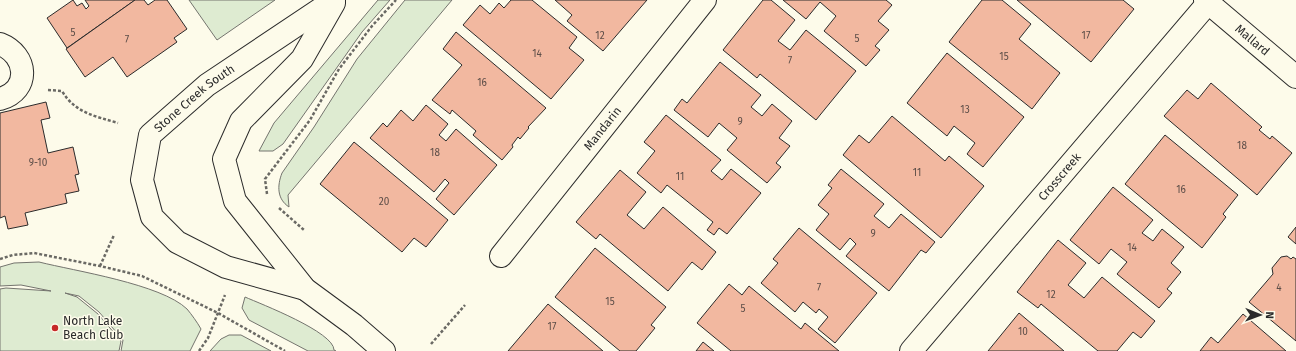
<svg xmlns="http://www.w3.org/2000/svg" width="1296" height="351" font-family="'Fira Sans',sans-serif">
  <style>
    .green { fill: #deebd1; stroke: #74746e }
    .building { fill: #f2b8a0; stroke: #2b2b2b }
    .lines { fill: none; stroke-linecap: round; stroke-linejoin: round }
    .minor-casing { stroke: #2b2b2b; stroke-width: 24 }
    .path { stroke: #6a6964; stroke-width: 2.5; stroke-dasharray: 3 2; stroke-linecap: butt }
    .minor { stroke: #fdfbea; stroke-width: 22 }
    .poi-dot { fill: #c62828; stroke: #fdfbea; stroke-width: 1.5 }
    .labels { text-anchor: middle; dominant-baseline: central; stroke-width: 3; stroke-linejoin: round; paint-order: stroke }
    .number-label { font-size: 10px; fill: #5d4e48 }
    .street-label { font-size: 12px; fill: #2b2b2b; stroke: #fdfbea }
    .poi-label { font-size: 12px; fill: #2b2b2b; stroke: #fdfbea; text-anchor: start }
  </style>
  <rect width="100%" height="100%" fill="#fdfbea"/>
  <!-- green -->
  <g class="green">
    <polygon points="189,0 275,0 217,40"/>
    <polygon points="378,0 390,0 362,32 283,144 273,151 259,151 274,123"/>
    <path d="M405,0H452L288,195L289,207C277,199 277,186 282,173L314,127L357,59Z"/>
    <path d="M39,262C75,271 161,284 187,309C192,315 197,322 201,329L190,351H121L123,340L99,312L79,296L65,293L77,297L98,314L121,341L119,351H0V289L6,288L51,291L21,285L0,286V267L14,263Z"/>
    <path d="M245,297C261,304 334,332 334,350L336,351H308L249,320L242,308Z"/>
    <polygon points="229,335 241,335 271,351 210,351 221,339"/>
  </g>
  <!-- building -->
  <g class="building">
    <polygon points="73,0 77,6 82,3 86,9 89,6 85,0 135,0 67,48 47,18"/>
    <polygon points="135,0 144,0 148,5 155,0 167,0 187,29 174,38 177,42 127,77 113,57 85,77 66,49"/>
    <polygon points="511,0 532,0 577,37 569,48 584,60 551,99 463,25 480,5 490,14 499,3 504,8"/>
    <polygon points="555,0 647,0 603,51 567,21 572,15"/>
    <polygon points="763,0 771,0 795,20 778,41 790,50 806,30 856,71 816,120 760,74 757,78 723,50"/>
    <polygon points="783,0 886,0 892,5 878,21 889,30 875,46 880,50 866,66 824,31 836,16 820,2 806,19"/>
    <polygon points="982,0 1002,0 1031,24 1019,39 1060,73 1032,109 949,42"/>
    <polygon points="1017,0 1123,0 1134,9 1091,62"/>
    <polygon points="456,32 546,108 528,127 529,128 520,139 518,137 512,145 513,147 502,160 473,135 476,131 452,110 450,114 432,100 462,65 443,49"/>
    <polygon points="947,53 1024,117 983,167 967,154 975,143 954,126 947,136 907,103"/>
    <polygon points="720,62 761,95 751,107 762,116 772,104 792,121 779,138 790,146 776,163 781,167 767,183 727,150 737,138 719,123 708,137 674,110 682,99 687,103"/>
    <polygon points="1211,83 1262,127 1259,130 1270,139 1272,136 1292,153 1257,195 1164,116 1187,90 1198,99"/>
    <polygon points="46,102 50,118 41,120 48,153 73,147 79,174 75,175 79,191 65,194 67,203 25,213 28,225 8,229 5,216 0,218 0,113"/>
    <polygon points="426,105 448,124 439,135 446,141 456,129 497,165 454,215 436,199 449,183 445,179 434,192 370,138 383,123 387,127 401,110 413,121"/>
    <polygon points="666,115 721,160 711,171 722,180 731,169 761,193 727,234 719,228 714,235 707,230 713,222 667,185 661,193 637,173 655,151 644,142"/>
    <polygon points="892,116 945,161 949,156 984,186 941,238 843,155 859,135 869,143"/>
    <polygon points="1165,135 1238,195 1223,214 1226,217 1202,248 1125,184"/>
    <polygon points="354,142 448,220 426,247 414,238 402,252 320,184"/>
    <polygon points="841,169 884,204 874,216 889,228 901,214 935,242 926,253 921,250 889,291 846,256 856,244 850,238 840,250 816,230 829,214 818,205 832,188 828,185"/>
    <polygon points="620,170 646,192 627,215 644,229 663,207 716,252 702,270 692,262 668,291 600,234 596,239 576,222"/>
    <polygon points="1113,187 1153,220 1142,233 1153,241 1162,229 1184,247 1171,263 1181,272 1167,289 1172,293 1159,308 1117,274 1127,262 1111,249 1099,264 1070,240"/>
    <polygon points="1296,227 1296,244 1288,237"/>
    <polygon points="799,228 877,293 835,343 818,329 828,317 819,309 816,313 803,302 795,312 761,283 778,263 773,259"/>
    <polygon points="1058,240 1086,263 1068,285 1084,298 1102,277 1155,321 1141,338 1133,332 1117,351 1098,351 1041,304 1038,308 1017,292"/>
    <polygon points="595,248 666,307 651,325 655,328 636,351 620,351 555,297"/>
    <polygon points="1287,256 1291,259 1293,257 1296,259 1296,341 1249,302 1273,274 1272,268 1281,257"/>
    <polygon points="729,284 742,295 749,286 801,329 805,323 839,351 731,351 697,323"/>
    <polygon points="548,304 603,351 508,351"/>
    <polygon points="1019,313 1064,351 988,351"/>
    <polygon points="1243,314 1286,351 1200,351 1211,337 1218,343"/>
    <polygon points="703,342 714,351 696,351"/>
  </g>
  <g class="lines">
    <defs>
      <g id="minor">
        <path id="s1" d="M1205,0L1296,77"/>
        <polyline points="334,3 302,59 241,121 224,159 235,201 305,289 354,325 384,351"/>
        <path d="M0,44C28,55 31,90 0,99"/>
        <path id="s2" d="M501,256L705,0"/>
        <path id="s3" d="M305,289L226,267L177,242L152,217L142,180L150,135L207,85L334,0"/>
        <path id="s4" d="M911,351L1208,3"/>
      </g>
    </defs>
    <!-- minor casing -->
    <use href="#minor" class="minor-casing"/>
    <!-- path -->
    <g class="path">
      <path d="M48,90L62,91C75,113 95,116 118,123"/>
      <polyline points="267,194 265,179 310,120 339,69 372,26 396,0"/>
      <polyline points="279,208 304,230"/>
      <polyline points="0,259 13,255 34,253 100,266 142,276 218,313 285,351"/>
      <polyline points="100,266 114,235"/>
      <polyline points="431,344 465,305"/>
      <polyline points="199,351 208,338 225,295"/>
    </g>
    <!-- minor -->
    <use href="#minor" class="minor"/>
  </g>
  <!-- markers -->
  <circle class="poi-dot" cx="55" cy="328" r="4"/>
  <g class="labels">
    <!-- number labels -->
    <g class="number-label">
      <text x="73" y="33">5</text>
      <text x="600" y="36">12</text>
      <text x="1086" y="36">17</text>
      <text x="857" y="39">5</text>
      <text x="127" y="40">7</text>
      <text x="537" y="54">14</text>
      <text x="1004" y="57">15</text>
      <text x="790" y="61">7</text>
      <text x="482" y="83">16</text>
      <text x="965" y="110">13</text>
      <text x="740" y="122">9</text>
      <text x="1242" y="146">18</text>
      <text x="435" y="153">18</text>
      <text x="38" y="163">9-10</text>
      <text x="917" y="173">11</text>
      <text x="680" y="177">11</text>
      <text x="1181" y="190">16</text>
      <text x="384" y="202">20</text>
      <text x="873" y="234">9</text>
      <text x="1132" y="248">14</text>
      <text x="819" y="288">7</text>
      <text x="1279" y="288">4</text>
      <text x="1051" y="295">12</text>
      <text x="610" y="302">15</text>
      <text x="743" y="309">5</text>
      <text x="552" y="327">17</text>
      <text x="1023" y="332">10</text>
    </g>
    <!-- street labels -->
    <g class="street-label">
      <text stroke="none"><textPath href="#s1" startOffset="62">Mallard</textPath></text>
      <text stroke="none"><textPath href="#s3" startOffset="314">Stone Creek South</textPath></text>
      <text stroke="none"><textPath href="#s2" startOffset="163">Mandarin</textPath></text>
      <text stroke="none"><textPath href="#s4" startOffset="229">Crosscreek</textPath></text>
    </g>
    <!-- poi labels -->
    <g class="poi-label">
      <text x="63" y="321">North Lake<tspan x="63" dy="14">Beach Club</tspan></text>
    </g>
  </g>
  <!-- north arrow -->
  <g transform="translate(1260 315) rotate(91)" stroke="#fdfbea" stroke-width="3" paint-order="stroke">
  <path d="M0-3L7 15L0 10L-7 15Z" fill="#2b2b2b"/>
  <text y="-6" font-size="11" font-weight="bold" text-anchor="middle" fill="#2b2b2b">N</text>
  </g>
</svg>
